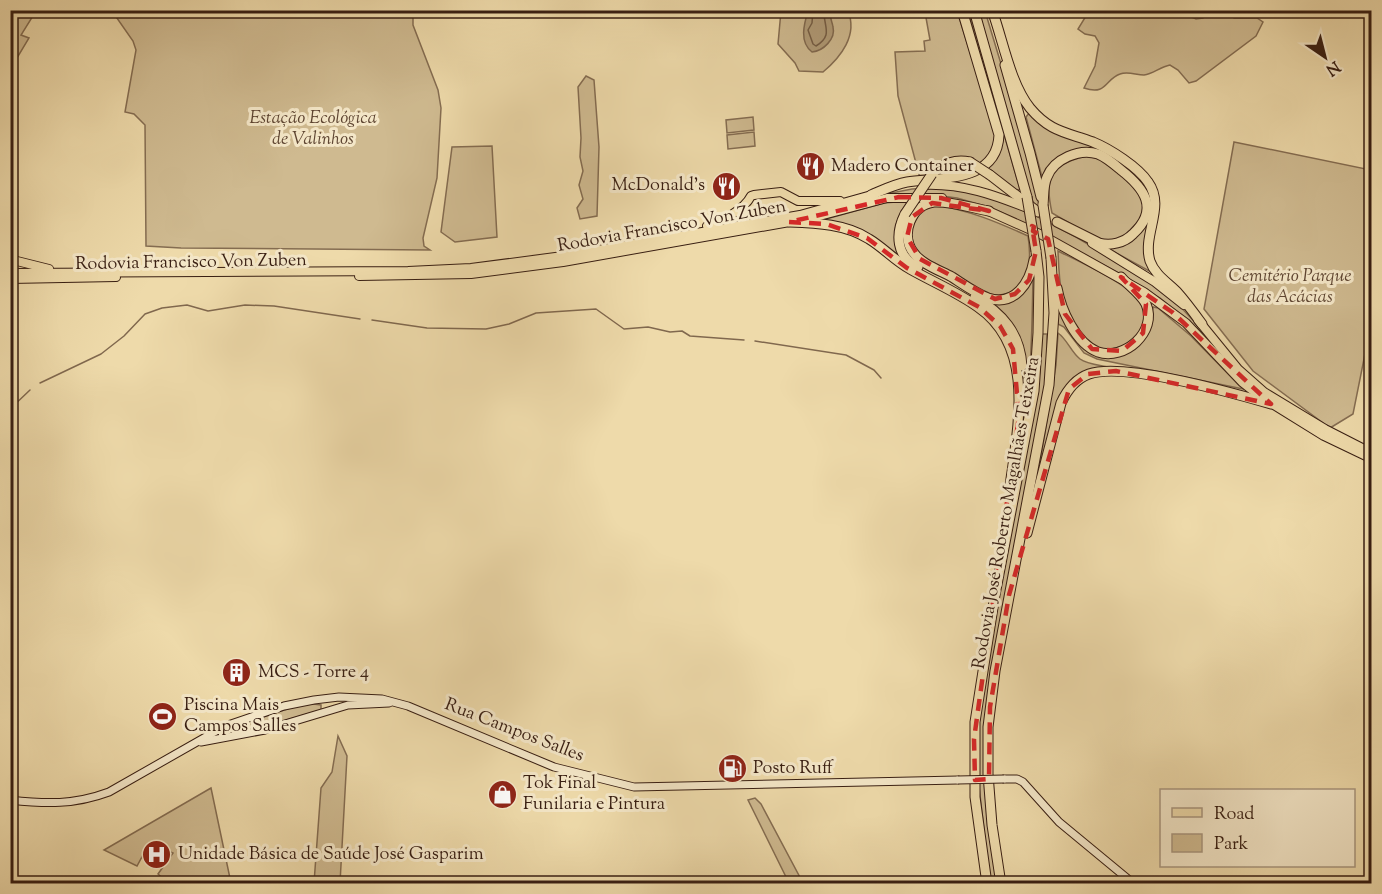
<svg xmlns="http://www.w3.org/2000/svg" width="1382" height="894" font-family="'Sorts Mill Goudy',serif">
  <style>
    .green { fill: #cfba90; stroke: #846c51; stroke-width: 1.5 }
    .water { fill: #b09a76; stroke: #80684e; stroke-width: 1.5 }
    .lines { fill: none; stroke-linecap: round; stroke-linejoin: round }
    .shore { stroke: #745c44; stroke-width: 1.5 }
    .stream { stroke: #80684e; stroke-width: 1.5 }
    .secondary-casing { stroke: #381e12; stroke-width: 9 }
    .primary-casing { stroke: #381e12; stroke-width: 10 }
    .motorway-casing { stroke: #381e12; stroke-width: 11 }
    .secondary { stroke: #f4e7c8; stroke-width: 7 }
    .primary { stroke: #eedaaa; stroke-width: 8 }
    .motorway { stroke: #eedaaa; stroke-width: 9 }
    .secondary-bridge-casing { stroke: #381e12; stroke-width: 9; stroke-linecap: butt }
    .motorway-bridge-casing { stroke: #381e12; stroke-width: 11; stroke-linecap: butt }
    .secondary-bridge { stroke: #f4e7c8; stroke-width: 7 }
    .motorway-bridge { stroke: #eedaaa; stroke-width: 9 }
    .marked { fill: none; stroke: #d62828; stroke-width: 4.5; stroke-dasharray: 12 8; stroke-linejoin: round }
    .labels { text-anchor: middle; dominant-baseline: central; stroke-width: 6; stroke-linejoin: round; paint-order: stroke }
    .park-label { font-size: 18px; font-style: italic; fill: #5e4532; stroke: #f4e7c8 }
    .poi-label { font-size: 18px; fill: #381e12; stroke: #f4e7c8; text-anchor: start }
    .street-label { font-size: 18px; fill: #381e12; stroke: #f4e7c8 }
  </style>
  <rect width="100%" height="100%" fill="#eedaaa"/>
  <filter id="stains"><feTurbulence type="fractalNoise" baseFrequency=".00333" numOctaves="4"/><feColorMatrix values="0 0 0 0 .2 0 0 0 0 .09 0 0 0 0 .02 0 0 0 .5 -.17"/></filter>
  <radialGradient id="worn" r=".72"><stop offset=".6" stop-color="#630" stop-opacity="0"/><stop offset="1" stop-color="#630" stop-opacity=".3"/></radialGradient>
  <!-- green -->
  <g class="green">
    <polygon points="17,11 36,11 21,35 29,38 11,68 11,19"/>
    <polygon points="112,11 413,11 413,25 438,90 441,108 437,178 423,238 424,246 430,250 181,248 146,246 145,125 134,114 125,112 136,50 133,41"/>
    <path d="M781,11H848C858,35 841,57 823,72L799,71L795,63L778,44Z"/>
    <polygon points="896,11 957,11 996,134 992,151 980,164 967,159 924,178 920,178 898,96 895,52 925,51 924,41 930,40 925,12 897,15"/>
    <polygon points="965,11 968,11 1020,189 1016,191 986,168 1000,147"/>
    <polygon points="977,11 985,11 1022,133 1041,208 1035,209"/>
    <path d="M1086,11H1178L1196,19L1203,18L1211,11H1229L1234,18H1257L1263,22L1256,36L1196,81L1189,83L1178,70L1170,65C1160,67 1153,74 1144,75C1136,75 1128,71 1120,74C1105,79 1107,96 1084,88L1095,66L1099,43L1095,36L1085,34L1078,29L1086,16Z"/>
    <polygon points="586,76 594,80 599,147 597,216 580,219 577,208 583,199 579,185 583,171 580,157 581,138 578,87"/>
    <polygon points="1030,112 1104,151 1140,176 1152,193 1151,272 1109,249 1140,230 1146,191 1142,184 1109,157 1084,150 1042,177 1026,117"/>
    <polygon points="753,117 754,130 727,133 726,120"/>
    <polygon points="754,132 755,146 728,149 727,135"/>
    <polygon points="1234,142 1371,170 1371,324 1353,414 1330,428 1253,371 1204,309"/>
    <polygon points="492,146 497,237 455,242 441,232 452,147"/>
    <path d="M1085,156L1099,158L1131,181L1144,201L1142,217L1122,239L1100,241L1052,213C1044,177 1049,166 1085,156Z"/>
    <polygon points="932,188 970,192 1023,209 1076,237 1146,279 1176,302 1203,331 1227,362 1185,319 1160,298 1115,271 1026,224 992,208 957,198 926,194 886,194 912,189"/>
    <path d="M908,201C890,228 893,234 905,262L828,222L826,219L884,203Z"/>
    <path d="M935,205C969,210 997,222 1028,236C1033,268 1027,301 987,294L919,255L915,251L910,230L921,211Z"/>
    <path d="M1058,251C1078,261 1134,286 1142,305C1145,312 1145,320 1143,328C1136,346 1118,348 1101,350C1095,346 1087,342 1082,336C1060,313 1059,280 1058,251Z"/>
    <path d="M1033,275C1032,329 1032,380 1021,432L1025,365L1022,345L986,301H1000Z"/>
    <polygon points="1058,307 1090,351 1124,353 1151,317 1153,307 1158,308 1191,336 1243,389 1097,359 1084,353 1064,327 1058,324"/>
    <path d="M1058,333C1067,339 1071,352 1080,359C1088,365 1102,365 1113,368L1074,379L1043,461L1040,463L1056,365Z"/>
    <polygon points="1042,334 1047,334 1047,373 987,707 998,883 990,883 979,786 978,727 986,661 1040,371"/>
    <polygon points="306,703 321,705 321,710 249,731 224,733 241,724"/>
    <polygon points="338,736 347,756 340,883 314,883 321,788 332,772"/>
    <polygon points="211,788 231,883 168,883 158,874 173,853 150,842 137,866 104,850"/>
    <polygon points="755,798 761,804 803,883 789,883 748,800"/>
  </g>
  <!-- water -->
  <path class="water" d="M808,11H828L830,12C830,19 832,21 833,27C836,39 823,51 812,52C799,42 804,24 808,11Z"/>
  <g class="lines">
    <!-- shore -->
    <path class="shore" d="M813,10L812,23L808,30L813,44L816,46C834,35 823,26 824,10"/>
    <!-- stream -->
    <g class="stream">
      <polyline points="372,320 427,328 486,329 509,324 536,313 596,309 624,329 648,327 670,332 682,331 690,336 744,340"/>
      <polyline points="755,341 846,355 874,370 881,378"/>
      <polyline points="40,383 101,354 124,336 145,314 162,308 187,305 208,311 245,305 274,306 360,319"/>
      <polyline points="10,409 30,390"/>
    </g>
    <defs>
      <g id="secondary">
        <polyline points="201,742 265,730 348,705 389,703"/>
        <polyline points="1004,779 1017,779 1023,782 1059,822 1134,884"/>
        <path d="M10,800C46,804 74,805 109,792L225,726L284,706L314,700L339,697L382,699L408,706L554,767L634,787L958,780"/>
      </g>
      <g id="primary">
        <path d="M922,185C962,183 995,195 1032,210"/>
        <polyline points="986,210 1042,235 1144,292 1186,323 1242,382 1261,397 1324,436 1372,459"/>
        <path d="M707,226C722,221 744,210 751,196L754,195L781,192L798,201H840"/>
        <polyline points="1092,243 1155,282 1184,305"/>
        <polyline points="10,257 17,261 49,269"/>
        <polyline points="10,273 408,271 471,268 563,256 800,215 875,194"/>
        <polyline points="359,276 471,274 563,262 812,218 887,198 942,198"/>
        <polyline points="10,279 116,277"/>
        <polyline points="1198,320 1238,369 1264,392 1325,429 1372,453"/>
      </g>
      <g id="motorway">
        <polyline points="974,10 1027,197"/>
        <path d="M992,10C1003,40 1010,83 1030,108C1050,132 1066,132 1093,142C1110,149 1138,167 1148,182C1166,207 1142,234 1150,261C1155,275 1167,282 1177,292C1186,302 1194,313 1202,324"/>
        <polyline points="1005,65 1030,153 1041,197"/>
        <path d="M932,174C944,163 955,159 970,162"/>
        <polyline points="990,175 1038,212"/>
        <path d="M871,195C883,190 895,184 907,182C940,177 997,183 999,135L962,10"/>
        <path d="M1043,205C1044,196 1043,185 1047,177C1054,159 1079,148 1098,154C1106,157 1114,164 1121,170C1144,188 1160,209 1133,234C1124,243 1111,246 1099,243L1057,222"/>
        <path d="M989,211C972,208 951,201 934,202C911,205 900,234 913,252C921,264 939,270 952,277C963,284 975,293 988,298C1015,307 1030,282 1034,260"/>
        <path d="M905,214C895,234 896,257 918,267"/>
        <path d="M789,222C817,223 846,224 869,239C884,248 895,261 910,269C933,282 957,292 978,307C1036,347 1018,426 1010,486"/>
        <path d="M1057,288C1061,309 1075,343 1098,352C1124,361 1158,332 1146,304C1141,294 1128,285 1121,277"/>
        <path d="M975,297C1002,313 1020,333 1022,366"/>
        <path d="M1027,533L1061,403C1067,390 1075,379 1089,374C1124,362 1233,393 1271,404"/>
        <polyline points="987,884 975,797 975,722 995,595 1034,391 1038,333 1039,277 1036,251"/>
        <polyline points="1001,884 992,825 988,774 988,727 995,671 1049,385 1054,313 1051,258"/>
      </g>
    </defs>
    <!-- secondary casing -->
    <use href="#secondary" class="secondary-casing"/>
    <!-- primary casing -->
    <use href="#primary" class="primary-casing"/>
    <!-- motorway casing -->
    <use href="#motorway" class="motorway-casing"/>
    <!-- secondary -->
    <use href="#secondary" class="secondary"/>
    <!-- primary -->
    <use href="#primary" class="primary"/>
    <!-- motorway -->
    <use href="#motorway" class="motorway"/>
    <defs>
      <polyline id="secondary-bridge" points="958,780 1004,779"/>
      <g id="motorway-bridge">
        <polyline points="970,162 990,175"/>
        <polyline points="1027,197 1036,251"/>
        <polyline points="1043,205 1051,258"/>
        <polyline points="905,214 932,174"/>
      </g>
    </defs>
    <!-- secondary-bridge casing -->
    <use href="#secondary-bridge" class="secondary-bridge-casing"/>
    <!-- motorway-bridge casing -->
    <use href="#motorway-bridge" class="motorway-bridge-casing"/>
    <!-- secondary-bridge -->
    <use href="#secondary-bridge" class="secondary-bridge"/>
    <!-- motorway-bridge -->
    <use href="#motorway-bridge" class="motorway-bridge"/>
  </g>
  <!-- marked area -->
  <path class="marked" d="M899,197L941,198L989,211L932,203L912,217L907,237L920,259L995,299L1015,294L1029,280L1036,251L1032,226L1034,227L1033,231L1048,239L1065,314L1092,349L1122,351L1143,333L1146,304L1121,277L1172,312L1271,404L1116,371L1088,374L1069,389L1009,595L990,707L989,779L975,780L974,739L1019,416L1013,349L1000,326L979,307L907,268L867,238L826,224L789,222Z"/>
  <!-- icons -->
  <defs>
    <symbol id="restaurant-disc" viewBox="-11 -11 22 22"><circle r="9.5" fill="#8f2418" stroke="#f4e7c8"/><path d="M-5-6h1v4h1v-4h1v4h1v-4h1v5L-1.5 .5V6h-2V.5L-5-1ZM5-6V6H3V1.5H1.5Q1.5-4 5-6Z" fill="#fff"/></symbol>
    <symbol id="building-disc" viewBox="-11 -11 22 22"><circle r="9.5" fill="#8f2418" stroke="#f4e7c8"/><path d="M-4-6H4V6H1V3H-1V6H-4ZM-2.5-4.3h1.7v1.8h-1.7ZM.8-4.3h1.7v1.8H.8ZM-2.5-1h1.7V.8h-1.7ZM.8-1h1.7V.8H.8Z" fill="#fff"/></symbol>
    <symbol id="stadium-disc" viewBox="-11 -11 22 22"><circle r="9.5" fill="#8f2418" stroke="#f4e7c8"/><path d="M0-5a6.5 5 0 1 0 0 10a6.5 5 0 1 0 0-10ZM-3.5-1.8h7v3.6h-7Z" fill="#fff"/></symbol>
    <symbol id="fuel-disc" viewBox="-11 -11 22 22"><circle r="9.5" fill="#8f2418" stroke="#f4e7c8"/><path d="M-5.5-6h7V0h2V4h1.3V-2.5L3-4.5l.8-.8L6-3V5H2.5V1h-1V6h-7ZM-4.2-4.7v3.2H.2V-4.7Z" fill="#fff"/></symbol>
    <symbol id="shop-disc" viewBox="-11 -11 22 22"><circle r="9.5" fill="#8f2418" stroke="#f4e7c8"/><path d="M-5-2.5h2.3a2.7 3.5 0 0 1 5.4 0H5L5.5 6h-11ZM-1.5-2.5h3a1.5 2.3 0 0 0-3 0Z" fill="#fff"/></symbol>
    <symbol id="hospital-disc" viewBox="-11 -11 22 22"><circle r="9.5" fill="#8f2418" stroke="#f4e7c8"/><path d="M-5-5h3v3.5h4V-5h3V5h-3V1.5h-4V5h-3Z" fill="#fff"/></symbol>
  </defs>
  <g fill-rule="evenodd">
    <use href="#restaurant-disc" x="794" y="150" width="33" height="33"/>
    <use href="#restaurant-disc" x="710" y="170" width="33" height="33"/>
    <use href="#building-disc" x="220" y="656" width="33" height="33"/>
    <use href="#stadium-disc" x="146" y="700" width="33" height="33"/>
    <use href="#fuel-disc" x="716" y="752" width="33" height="33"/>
    <use href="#shop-disc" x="486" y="778" width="33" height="33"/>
    <use href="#hospital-disc" x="140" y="838" width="33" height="33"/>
  </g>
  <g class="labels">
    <!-- park labels -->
    <g class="park-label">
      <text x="313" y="119">Estação Ecológica<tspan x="313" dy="21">de Valinhos</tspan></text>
      <text x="1290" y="277">Cemitério Parque<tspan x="1290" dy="21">das Acácias</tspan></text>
    </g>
    <!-- poi labels -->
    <g class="poi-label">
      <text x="831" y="167">Madero Container</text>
      <text x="705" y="186" text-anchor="end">McDonald's</text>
      <text x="258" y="673">MCS - Torre 4</text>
      <text x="184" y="706">Piscina Mais<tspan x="184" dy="21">Campos Salles</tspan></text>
      <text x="753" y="769">Posto Ruff</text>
      <text x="523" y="784">Tok Final<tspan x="523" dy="21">Funilaria e Pintura</tspan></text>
      <text x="178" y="855">Unidade Básica de Saúde José Gasparim</text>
    </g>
    <!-- street labels -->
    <g class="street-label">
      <text transform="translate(672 227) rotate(-10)">Rodovia Francisco Von Zuben</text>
      <text transform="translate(191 263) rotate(-1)">Rodovia Francisco Von Zuben</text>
      <text transform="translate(1007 513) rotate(-80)">Rodovia José Roberto Magalhães Teixeira</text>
      <text transform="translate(514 731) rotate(21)">Rua Campos Salles</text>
    </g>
  </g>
  <!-- margin -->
  <rect width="1382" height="894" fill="none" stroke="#eedaaa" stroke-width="36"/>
  <rect x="12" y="12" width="1358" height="870" fill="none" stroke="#381e12" stroke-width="3"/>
  <rect x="18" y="18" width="1346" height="858" fill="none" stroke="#381e12" stroke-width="1.5"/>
  <!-- legend -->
  <rect x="1160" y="789" width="195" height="78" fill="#f4e7c8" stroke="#a9977f" stroke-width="1.5"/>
  <rect x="1172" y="808" width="30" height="9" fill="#eedaaa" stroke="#a9977f" stroke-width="1.5"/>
  <text x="1214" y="819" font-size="18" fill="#381e12">Road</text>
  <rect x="1172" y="834" width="30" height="18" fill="#cfba90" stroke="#a9977f" stroke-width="1.5"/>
  <text x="1214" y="849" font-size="18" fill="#381e12">Park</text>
  <!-- north arrow -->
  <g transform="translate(1325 57) rotate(145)" stroke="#f4e7c8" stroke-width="4.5" paint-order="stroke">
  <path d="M0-4.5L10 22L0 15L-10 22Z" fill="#381e12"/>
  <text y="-9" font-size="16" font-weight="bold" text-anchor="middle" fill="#381e12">N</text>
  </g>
  <rect width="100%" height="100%" filter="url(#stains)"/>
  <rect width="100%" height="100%" fill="url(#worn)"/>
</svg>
